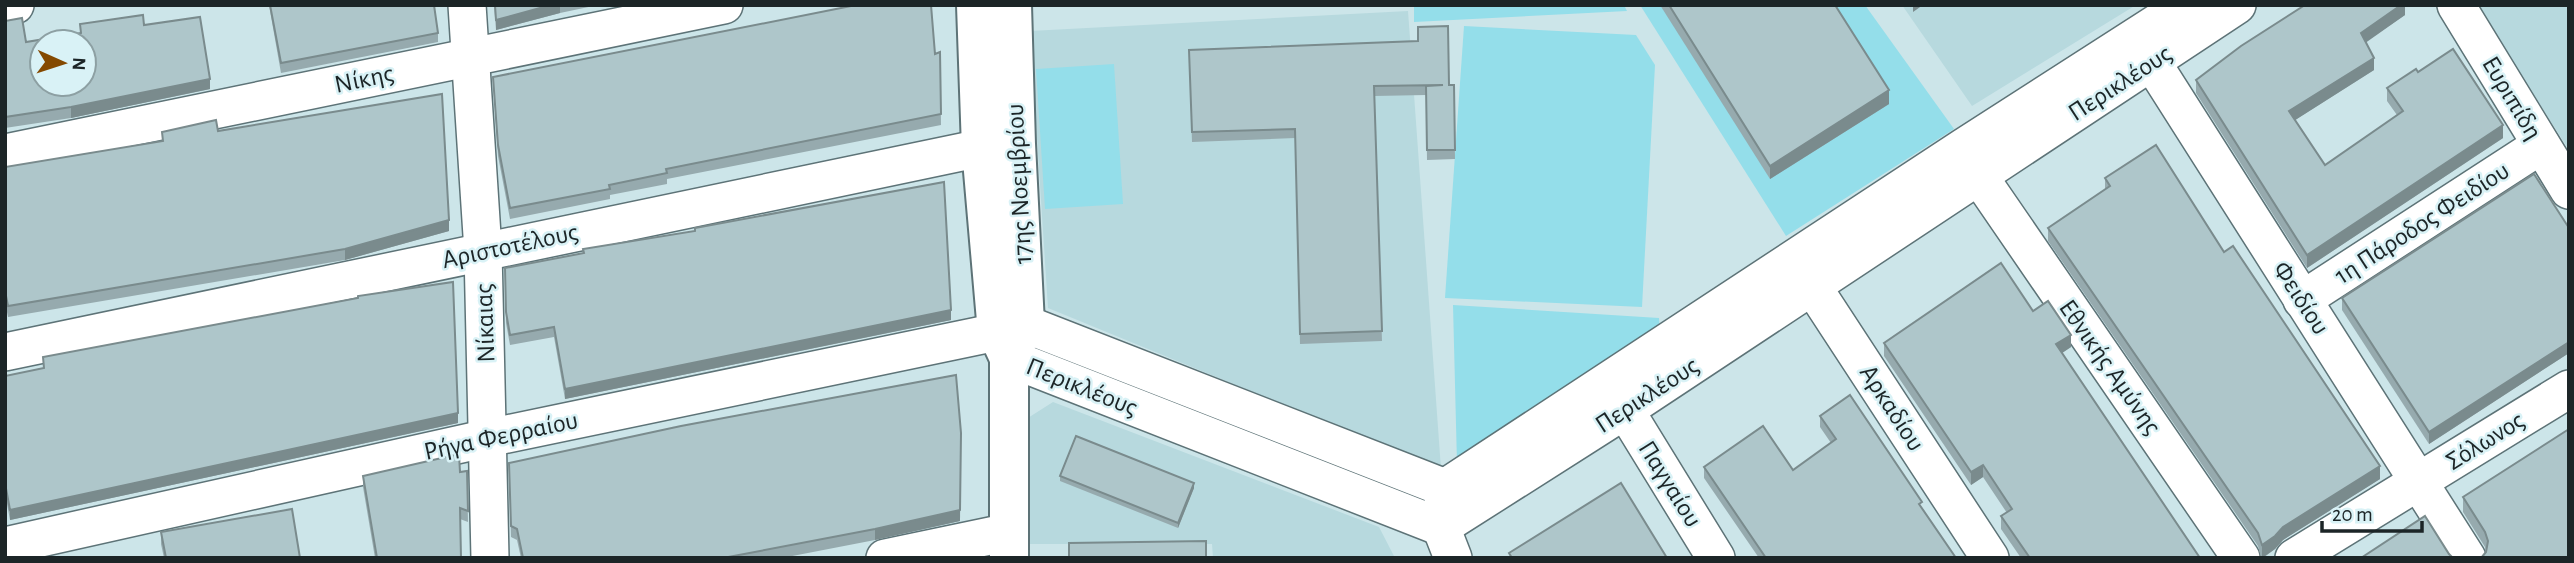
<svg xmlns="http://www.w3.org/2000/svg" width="2574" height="563" font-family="'Alegreya Sans',sans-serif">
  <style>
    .built { fill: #b7d9de }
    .green { fill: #94deea }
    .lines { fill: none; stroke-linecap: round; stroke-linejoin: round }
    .minor-casing { stroke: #5d7377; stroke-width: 40 }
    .tertiary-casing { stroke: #5d7377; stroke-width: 42 }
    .minor { stroke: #fff; stroke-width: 37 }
    .tertiary { stroke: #fff; stroke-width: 38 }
    .wall { fill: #96aaae }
    .shaded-wall { fill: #7a8b8d }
    .building { fill: #aec6ca; stroke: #7a8b8d; stroke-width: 2; fill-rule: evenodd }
    .labels { text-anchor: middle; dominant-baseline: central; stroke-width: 5; stroke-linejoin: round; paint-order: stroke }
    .street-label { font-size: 26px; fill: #1c2527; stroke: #d9f2f6 }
  </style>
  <rect width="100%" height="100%" fill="#cce5e9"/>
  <!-- built -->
  <g class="built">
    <polygon points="1902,5 2136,5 1972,106"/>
    <polygon points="2476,5 2569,5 2569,150"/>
    <polygon points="1408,11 1441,469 1048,308 1030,31"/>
    <polygon points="1053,402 1379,527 1395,558 1213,558 1212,544 1019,544 1020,423"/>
  </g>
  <!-- green -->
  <g class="green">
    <polygon points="1414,5 1624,5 1627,11 1414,22"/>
    <polygon points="1640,5 1865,5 1954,129 1786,236"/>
    <polygon points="1464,26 1636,35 1655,65 1642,307 1445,298"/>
    <polygon points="1114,64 1123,204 1045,209 1036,69"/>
    <polygon points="1453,305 1659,318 1660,333 1457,464"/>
  </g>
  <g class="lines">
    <defs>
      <g id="minor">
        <polyline points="467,5 483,251 490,558"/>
        <polyline points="2456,5 2569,190"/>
        <polyline points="5,6 15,5"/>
        <polyline points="2139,42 2467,558"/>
        <polyline points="5,153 724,5"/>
        <polyline points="1978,175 2241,558"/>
        <polyline points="1799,266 1990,558"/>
        <polyline points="2302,300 2541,145"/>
        <polyline points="1025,324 1445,488 1964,147 2185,5"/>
        <polyline points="5,352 981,148 1012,145"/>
        <polyline points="1009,358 1441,527 1625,410 2237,5"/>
        <polyline points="1625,410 1716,558"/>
        <polyline points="1443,503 1441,527 1453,558"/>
        <polyline points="5,546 488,438 997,332"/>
        <polyline points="885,558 1009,532"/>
        <polyline points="2294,558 2569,389"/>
      </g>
      <g id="tertiary">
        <polyline points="976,5 981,148 997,332 1009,358 1009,558"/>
        <polyline points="1009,358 1025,324 1016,144 1012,5"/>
      </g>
    </defs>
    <!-- minor casing -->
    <use href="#minor" class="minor-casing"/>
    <!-- tertiary casing -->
    <use href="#tertiary" class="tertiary-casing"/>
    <!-- minor -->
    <use href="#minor" class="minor"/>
    <!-- tertiary -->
    <use href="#tertiary" class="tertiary"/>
  </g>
  <!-- wall -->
  <g class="wall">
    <polygon points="269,5 434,5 438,33 438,42 281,73"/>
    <polygon points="494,5 598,5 560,13 496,30"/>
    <polygon points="1660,5 1835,5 1889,104 1770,179"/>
    <polygon points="2405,5 2405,15 2365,42 2374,70 2295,120 2325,165 2397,115 2387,101 2387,88 2418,72 2503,138 2307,268 2196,93 2196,80"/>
    <polygon points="5,21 26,42 80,34 80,24 144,25 210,89 71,118 5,128"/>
    <polygon points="1189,50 1454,85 1455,159 1427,160 1426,95 1374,96 1382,341 1300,344 1295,138 1192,142"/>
    <polygon points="940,52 941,125 667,179 667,184 610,195 610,199 510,219 498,156 493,77 935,54"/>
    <polygon points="162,132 449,231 345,260 8,317 5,302 5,167 162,142"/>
    <polygon points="2105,178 2224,252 2380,479 2283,540 2275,549 2263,558 2261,558 2258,546 2048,241 2048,228 2105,190"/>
    <polygon points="2569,228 2569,353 2429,444 2342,310 2342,298"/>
    <polygon points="583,249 951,320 565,399 554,337 510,345 506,323 505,268 583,253"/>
    <polygon points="2033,311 2071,347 2062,353 2200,558 2021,558 2001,529 2001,516 2007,513 1983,477 1971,485 1884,356 1884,343"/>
    <polygon points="43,357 458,423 10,520 5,493 5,376 43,368"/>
    <polygon points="1820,416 1922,508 1956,558 1759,558 1704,478 1704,467 1793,470 1831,443 1820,427"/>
    <polygon points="2569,429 2486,551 2485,547 2463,512 2463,497"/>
    <polygon points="509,463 960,521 875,540 782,558 521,558 517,540 511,537"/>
    <polygon points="467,471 468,522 460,519 461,558 375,558 363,487 363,476 460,472"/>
    <polygon points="1060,476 1194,488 1178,528 1060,481"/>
    <polygon points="161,532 300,558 164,558 161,544"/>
  </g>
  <!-- shaded-wall -->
  <g class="shaded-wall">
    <polygon points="551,5 560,5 560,13 496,30 496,20"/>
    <polygon points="1913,5 1923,5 1913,12"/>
    <polygon points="2401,5 2405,5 2405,15 2361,46 2361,33"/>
    <polygon points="2374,58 2374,70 2289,124 2289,111"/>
    <polygon points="210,79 210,89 71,118 71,107"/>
    <polygon points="1889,90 1889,104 1770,179 1770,166"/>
    <polygon points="2503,125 2503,138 2307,268 2307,255"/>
    <polygon points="449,220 449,231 345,260 345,249"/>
    <polygon points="951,310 951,320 565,399 565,389"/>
    <polygon points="2071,335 2071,347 2056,357 2056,344"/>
    <polygon points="2569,342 2569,353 2429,444 2429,432"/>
    <polygon points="458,413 458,423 10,520 10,510"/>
    <polygon points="961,433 960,521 875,540 875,529"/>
    <polygon points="1983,465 1983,477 1971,485 1971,472"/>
    <polygon points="2380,466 2380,479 2283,540 2275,549 2262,558 2262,545 2283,527"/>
    <polygon points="1194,483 1194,488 1178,528 1178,523"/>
  </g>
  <!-- building -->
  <g class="building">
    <polygon points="270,5 434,5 438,33 281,63"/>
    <polygon points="495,5 551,5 496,20"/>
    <polygon points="856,5 931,5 935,54 940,52 941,114 666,169 667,173 609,185 610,189 510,208 498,145 493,77"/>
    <polygon points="1669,5 1835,5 1889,90 1770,166"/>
    <polygon points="2305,5 2401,5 2361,33 2374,58 2289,111 2325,165 2403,111 2387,88 2416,69 2418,72 2453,49 2503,125 2307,255 2196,80 2241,46"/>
    <path d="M143,15L144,25L200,17L210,79L71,107L5,117V21L22,18L26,42L81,33L80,24ZM42,42H84V84H42Z"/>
    <polygon points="1448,26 1449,85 1454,85 1455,150 1427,150 1426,86 1443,85 1374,86 1382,331 1300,334 1295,129 1192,132 1189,50 1418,41 1418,27"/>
    <polygon points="442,94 449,220 345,249 8,306 5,291 5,167 163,141 162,132 216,120 218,131"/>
    <polygon points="2156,145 2224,252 2233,246 2380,466 2283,527 2275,536 2262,545 2258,533 2048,228 2110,186 2105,178"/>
    <polygon points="2534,174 2569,228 2569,342 2429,432 2342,298"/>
    <polygon points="944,182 951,310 565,389 554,327 510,335 506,312 505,268 584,253 583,249 695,231 695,228"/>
    <polygon points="2001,263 2033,311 2048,301 2071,335 2056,344 2200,558 2030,558 2001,516 2012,509 1983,465 1971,472 1884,343"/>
    <polygon points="453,282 458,413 10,510 5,483 5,376 44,368 43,357 358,298 358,296"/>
    <polygon points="956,375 961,433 960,510 875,529 723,558 523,558 517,529 511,526 509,463 681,426"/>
    <polygon points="1850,395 1922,502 1919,504 1956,558 1766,558 1704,467 1763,426 1793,470 1836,439 1820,416"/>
    <polygon points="2569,429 2569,558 2481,558 2486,552 2488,541 2485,532 2463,497"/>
    <polygon points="1076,436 1194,483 1178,523 1060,476"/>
    <polygon points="459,454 460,472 467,471 468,511 460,508 461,558 377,558 363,476"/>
    <polygon points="1621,483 1667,558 1512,558 1509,553"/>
    <polygon points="292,509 300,558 166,558 161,532"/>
    <polygon points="2425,516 2449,554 2453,558 2361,558"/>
    <polygon points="1206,541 1206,558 1069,558 1069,543"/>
  </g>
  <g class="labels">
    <!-- street labels -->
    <g class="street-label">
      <text transform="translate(364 79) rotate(-12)">Νίκης</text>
      <text transform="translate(2120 83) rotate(-33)">Περικλέους</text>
      <text transform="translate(2512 98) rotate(59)">Ευριπίδη</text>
      <text transform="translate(1019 184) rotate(-93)">17ης Νοεμβρίου</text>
      <text transform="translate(2422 223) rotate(-33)">1η Πάροδος Φειδίου</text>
      <text transform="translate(510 246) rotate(-12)">Αριστοτέλους</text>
      <text transform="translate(2301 298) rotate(57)">Φειδίου</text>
      <text transform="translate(485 323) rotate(-92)">Νίκαιας</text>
      <text transform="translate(2110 367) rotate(55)">Εθνικής Αμύνης</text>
      <text transform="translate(1082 387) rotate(22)">Περικλέους</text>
      <text transform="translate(1647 395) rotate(-33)">Περικλέους</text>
      <text transform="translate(1892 408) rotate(57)">Αρκαδίου</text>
      <text transform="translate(501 436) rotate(-12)">Ρήγα Φερραίου</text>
      <text transform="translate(2485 441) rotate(-32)">Σόλωνος</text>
      <text transform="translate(1670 484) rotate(58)">Παγγαίου</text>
    </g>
  </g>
  <!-- border -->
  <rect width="2574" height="563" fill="none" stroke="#1c2527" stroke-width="14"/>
  <!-- north arrow -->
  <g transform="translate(63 63) rotate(93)"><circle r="33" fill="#d9f2f6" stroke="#8da0a3" stroke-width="2"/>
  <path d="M0-5L12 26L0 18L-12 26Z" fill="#844900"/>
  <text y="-10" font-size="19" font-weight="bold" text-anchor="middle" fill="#1c2527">N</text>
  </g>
  <!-- scale -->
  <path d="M2322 521v10h100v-10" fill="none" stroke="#1c2527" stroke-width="3.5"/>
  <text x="2332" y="521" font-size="21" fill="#1c2527" stroke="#d9f2f6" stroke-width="5" paint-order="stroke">20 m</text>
</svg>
